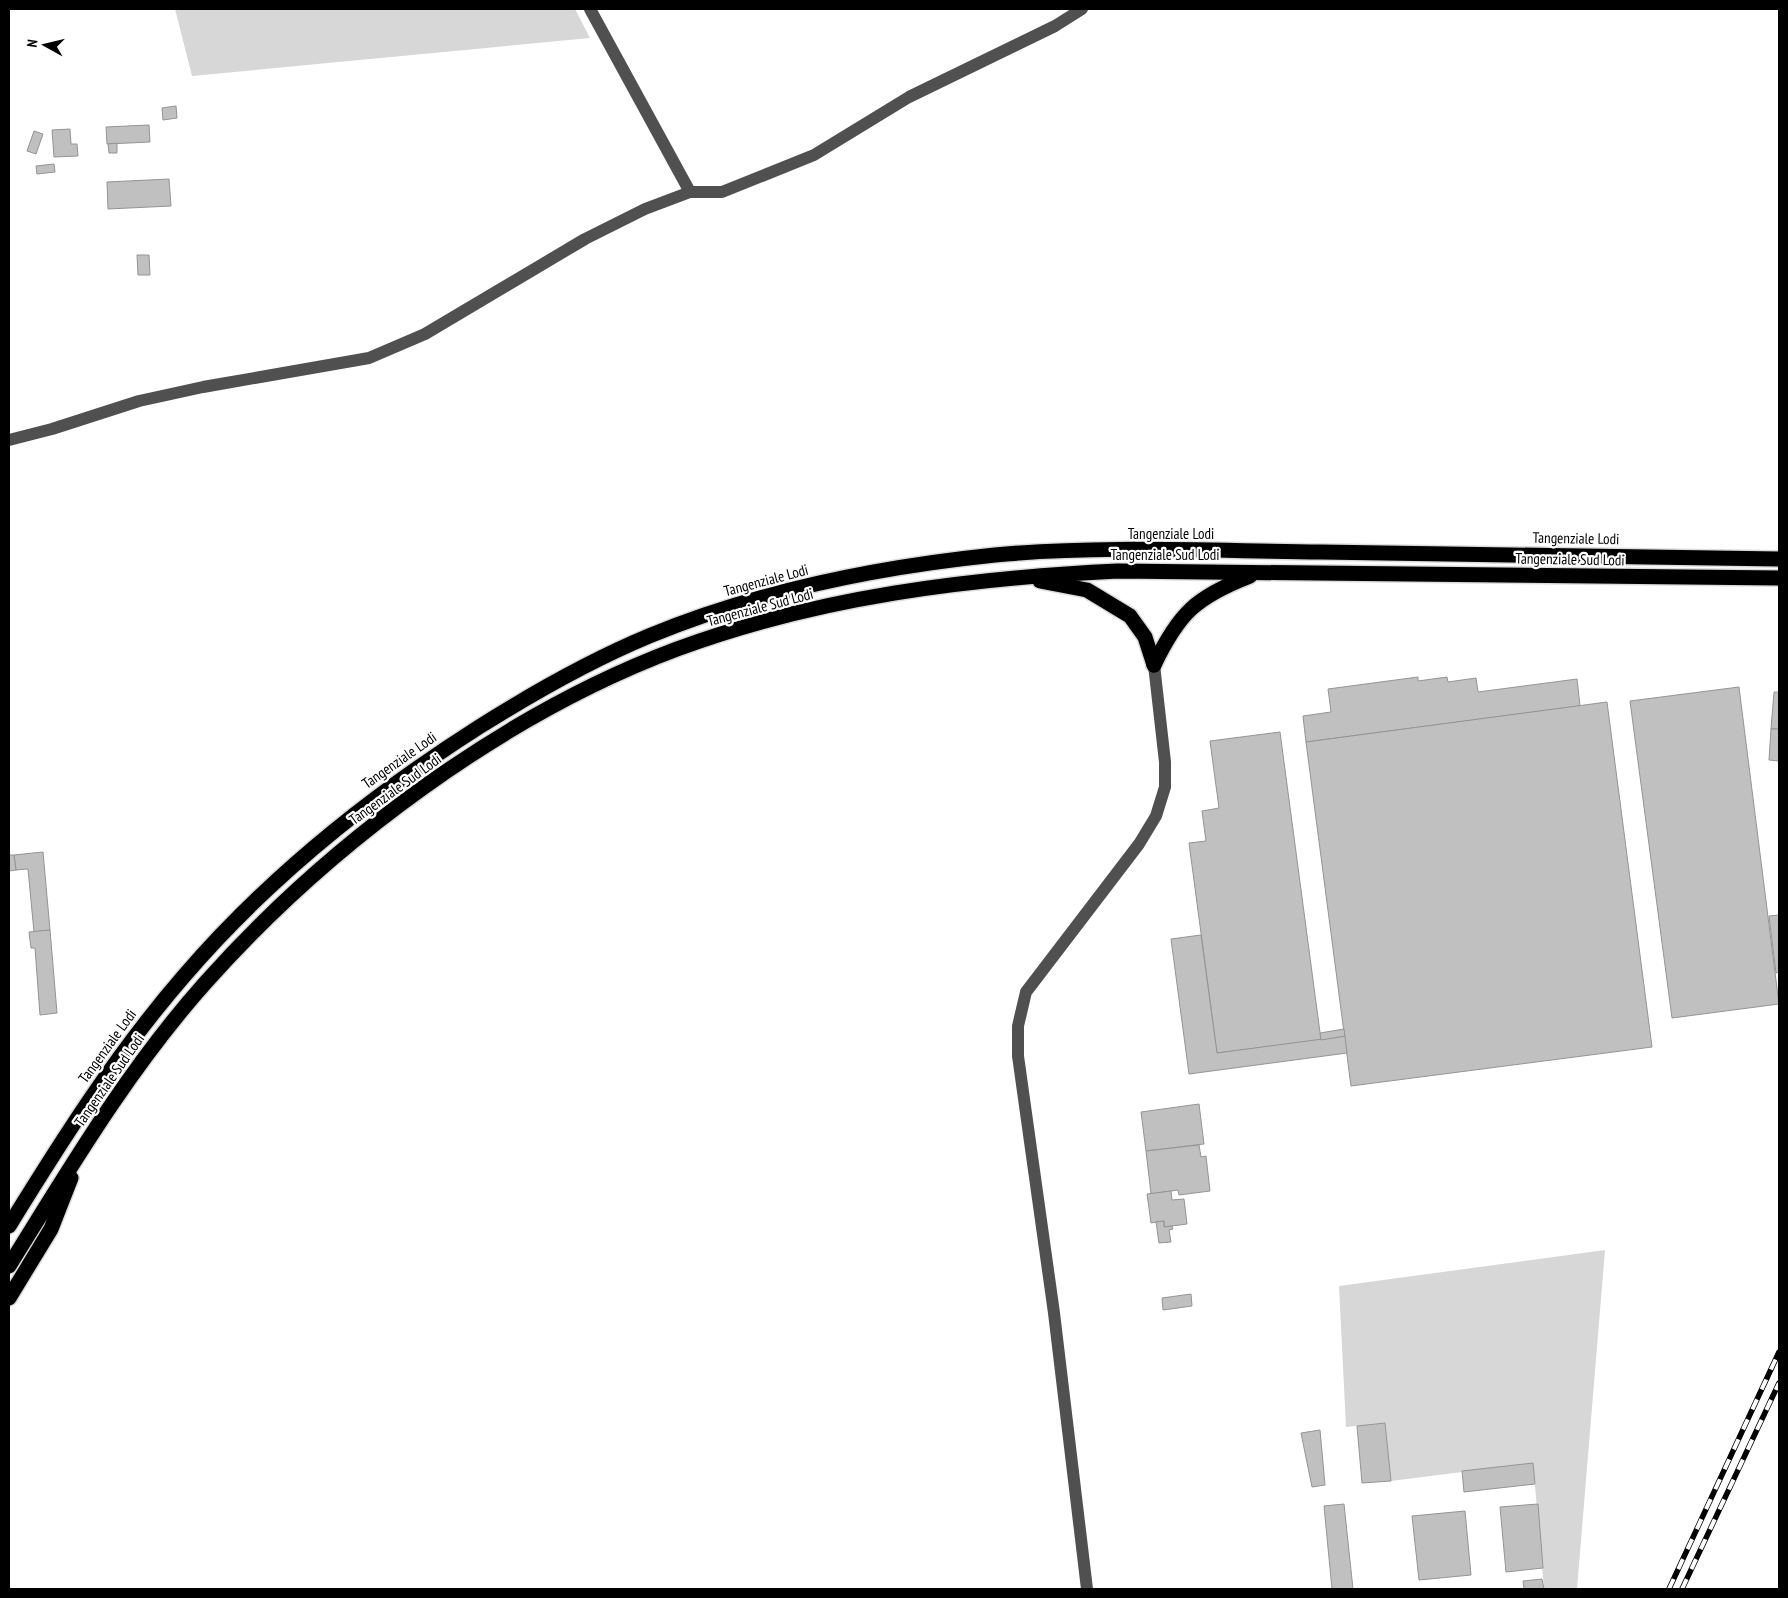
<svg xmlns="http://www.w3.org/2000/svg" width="1788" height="1598" font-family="'PT Sans Narrow',sans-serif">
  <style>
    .green { fill: #d7d7d7 }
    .building { fill: #c0c0c0; stroke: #949494 }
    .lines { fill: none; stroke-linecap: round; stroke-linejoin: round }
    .highway-casing { stroke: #dbdbdb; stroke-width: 18 }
    .minor { stroke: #505050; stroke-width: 12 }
    .highway { stroke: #000; stroke-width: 15 }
    .rail-casing { stroke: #000; stroke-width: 5.5 }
    .rail { stroke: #fff; stroke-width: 4; stroke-dasharray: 11; stroke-linecap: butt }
    .labels { text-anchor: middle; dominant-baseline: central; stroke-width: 4.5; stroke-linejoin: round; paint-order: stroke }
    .street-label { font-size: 15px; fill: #000; stroke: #fff }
  </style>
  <rect width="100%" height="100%" fill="#fff"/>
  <!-- green -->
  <g class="green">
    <polygon points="175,9 575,9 590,38 192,76"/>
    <polygon points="1605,1250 1577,1589 1544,1589 1533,1463 1391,1481 1385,1423 1346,1427 1339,1286"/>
  </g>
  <!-- building -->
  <g class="building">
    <polygon points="176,106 177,118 163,120 162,108"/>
    <polygon points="149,125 150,142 107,144 106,127"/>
    <polygon points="70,129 71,144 77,144 78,156 54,157 52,130"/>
    <polygon points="34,131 43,134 36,154 27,151"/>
    <polygon points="117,143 117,153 109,153 108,144"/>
    <polygon points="54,164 55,172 37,174 36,166"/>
    <polygon points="169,179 171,206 108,209 107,182"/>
    <polygon points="137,255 149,255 150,275 138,275"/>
    <polygon points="1418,677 1418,681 1447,677 1448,682 1476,678 1478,692 1577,679 1580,706 1306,742 1303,716 1331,712 1328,689"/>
    <polygon points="1739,687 1779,1004 1672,1018 1630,701"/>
    <polygon points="1774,692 1779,692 1779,729 1771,729"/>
    <polygon points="1607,702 1652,1047 1351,1086 1306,742"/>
    <polygon points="1771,729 1779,729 1779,761 1769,760"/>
    <polygon points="1280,732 1321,1040 1217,1053 1189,843 1206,841 1202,811 1219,808 1210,741"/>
    <polygon points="43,852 50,930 34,932 28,869 16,870 14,855"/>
    <polygon points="9,855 14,855 16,870 9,871"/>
    <polygon points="1779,915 1779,972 1776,973 1769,916"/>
    <polygon points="50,930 57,1013 40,1015 35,948 31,948 29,932"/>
    <polygon points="1201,935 1217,1053 1345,1036 1347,1053 1189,1074 1171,939"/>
    <polygon points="1344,1029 1345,1036 1321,1040 1320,1033"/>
    <polygon points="1199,1104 1204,1144 1146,1151 1141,1112"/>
    <polygon points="1199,1145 1201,1157 1206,1156 1210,1191 1179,1195 1178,1190 1151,1194 1146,1151"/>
    <polygon points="1171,1191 1172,1200 1184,1199 1187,1224 1164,1227 1164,1221 1151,1223 1147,1194"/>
    <polygon points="1164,1221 1164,1227 1172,1226 1173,1229 1169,1230 1171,1242 1159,1243 1156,1222"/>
    <polygon points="1191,1294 1192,1306 1163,1310 1162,1298"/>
    <polygon points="1385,1423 1391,1481 1362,1483 1357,1426"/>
    <polygon points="1320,1430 1325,1485 1312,1487 1301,1433"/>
    <polygon points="1533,1463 1535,1484 1464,1492 1462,1471"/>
    <polygon points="1344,1504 1353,1589 1332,1589 1324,1506"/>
    <polygon points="1538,1504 1543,1568 1506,1572 1500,1507"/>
    <polygon points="1465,1511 1471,1575 1419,1580 1412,1516"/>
    <polygon points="1542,1579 1544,1589 1524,1589 1523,1581"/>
  </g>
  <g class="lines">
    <defs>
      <g id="highway">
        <polyline points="1040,581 1087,590 1130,616 1145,637 1154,665"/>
        <path d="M1154,665C1179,613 1196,597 1250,576"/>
        <path d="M9,1226C62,1140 117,1053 184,976C269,877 369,797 479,727C533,693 589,661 649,636C758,591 878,567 995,555C1103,545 1213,551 1321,552C1474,554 1626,557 1779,559"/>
        <path d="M9,1266C70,1168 129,1068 206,982C329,844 503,714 677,649C817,597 969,578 1118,571L1779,578"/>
        <polyline points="9,1298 51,1229 71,1178"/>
      </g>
    </defs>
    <!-- highway casing -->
    <use href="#highway" class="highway-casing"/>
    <!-- minor -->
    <g class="minor">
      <polyline points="590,9 690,192 722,192 814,155 909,97 1055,26 1082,9"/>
      <polyline points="9,440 52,429 139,401 203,387 369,358 425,334 585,239 645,209 690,192"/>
      <polyline points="1087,1589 1054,1313 1018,1056 1018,1026 1026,992 1139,844 1156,816 1165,787 1165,762 1154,665"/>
    </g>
    <!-- highway -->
    <use href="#highway" class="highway"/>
    <defs>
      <g id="rail">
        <polyline points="1669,1589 1779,1352"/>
        <polyline points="1682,1589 1779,1383"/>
      </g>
    </defs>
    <!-- rail casing -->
    <use href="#rail" class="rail-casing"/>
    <!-- rail -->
    <use href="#rail" class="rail"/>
  </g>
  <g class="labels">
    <!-- street labels -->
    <g class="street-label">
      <text x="1171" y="533">Tangenziale Lodi</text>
      <text transform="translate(1576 538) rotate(1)">Tangenziale Lodi</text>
      <text x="1165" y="554">Tangenziale Sud Lodi</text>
      <text transform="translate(1570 559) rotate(1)">Tangenziale Sud Lodi</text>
      <text transform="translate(766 580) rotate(-15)">Tangenziale Lodi</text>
      <text transform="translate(760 607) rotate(-15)">Tangenziale Sud Lodi</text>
      <text transform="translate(399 760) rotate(-35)">Tangenziale Lodi</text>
      <text transform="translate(395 789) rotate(-36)">Tangenziale Sud Lodi</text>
      <text transform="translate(107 1046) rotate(-54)">Tangenziale Lodi</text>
      <text transform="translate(109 1080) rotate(-55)">Tangenziale Sud Lodi</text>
    </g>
  </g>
  <!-- border -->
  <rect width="1788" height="1598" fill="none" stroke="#000000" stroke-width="20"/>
  <!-- north arrow -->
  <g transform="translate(45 45) rotate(278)" stroke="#ffffff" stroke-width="4" paint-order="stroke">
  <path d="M0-4L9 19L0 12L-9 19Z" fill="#000000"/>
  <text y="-8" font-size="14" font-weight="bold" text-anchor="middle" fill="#000000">N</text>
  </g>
</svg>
